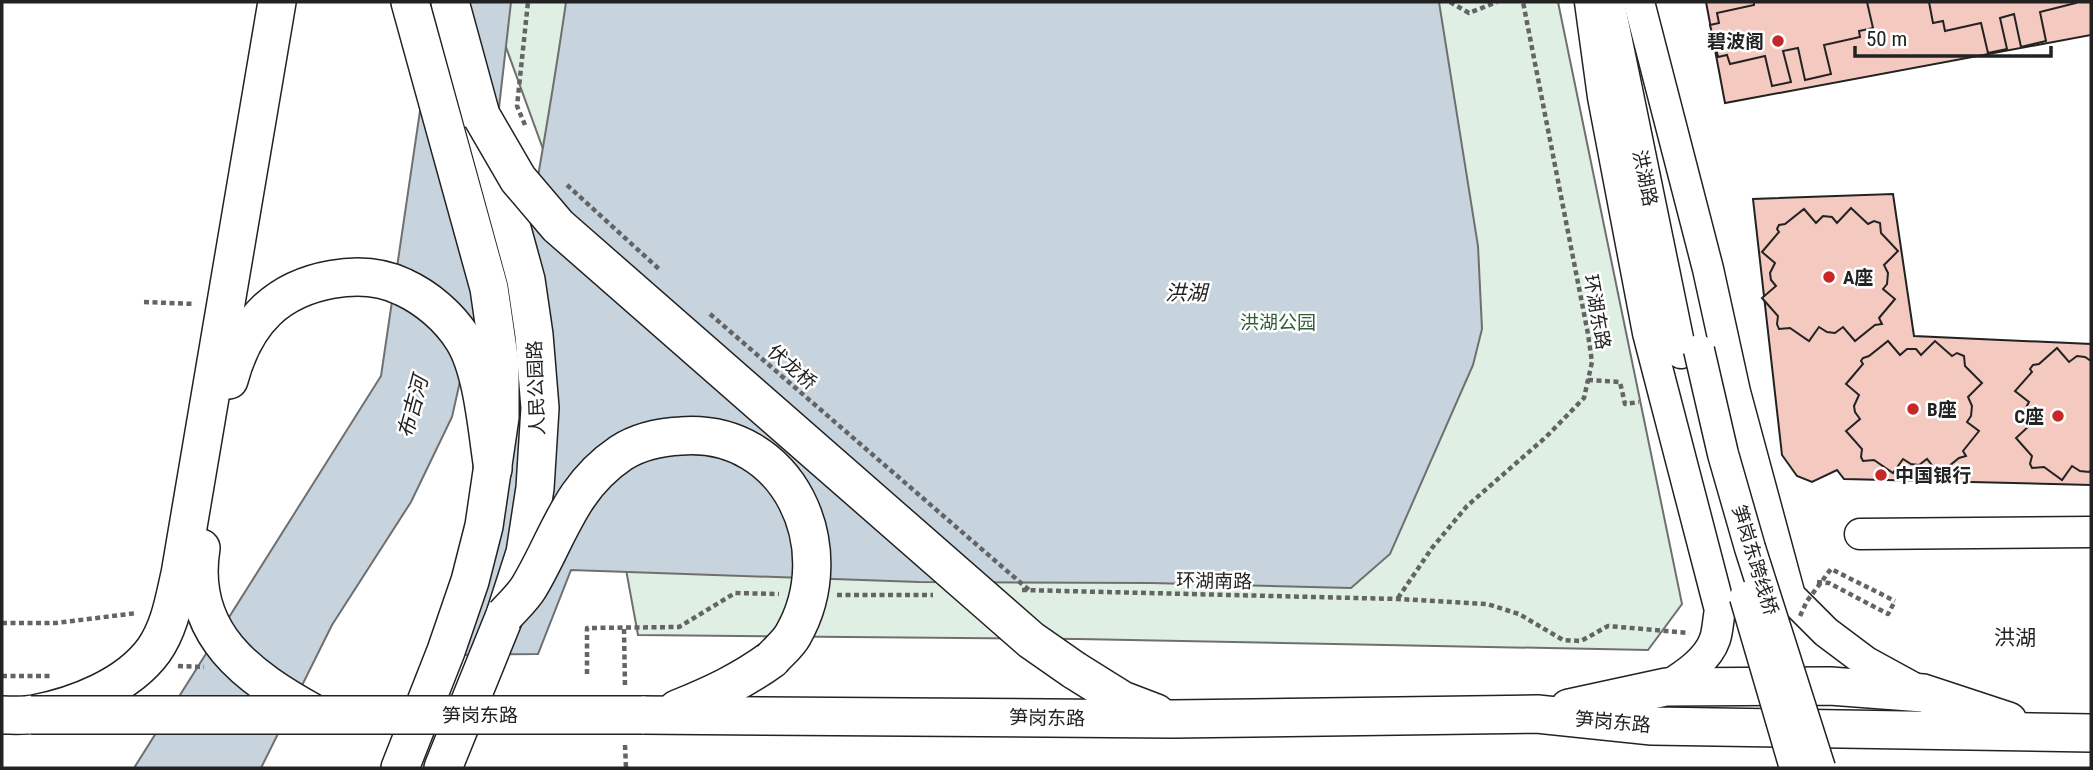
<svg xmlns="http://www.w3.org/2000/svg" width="2093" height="770" font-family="'Roboto Condensed','Noto Sans SC',sans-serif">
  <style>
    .green { fill: #e0efe3; stroke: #6f6f6f; stroke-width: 2 }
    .water { fill: #c7d3dd; stroke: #6f6f6f; stroke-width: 2 }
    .building { fill: #f3c9c0; stroke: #222; stroke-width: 2 }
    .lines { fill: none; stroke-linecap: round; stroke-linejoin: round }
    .minor-casing { stroke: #222; stroke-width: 33 }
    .major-casing { stroke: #222; stroke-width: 40 }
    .path { stroke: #646464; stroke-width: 4.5; stroke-dasharray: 5 3.5; stroke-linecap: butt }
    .minor { stroke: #fff; stroke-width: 30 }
    .major { stroke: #fff; stroke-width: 37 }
    .minor-bridge-casing { stroke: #222; stroke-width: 33; stroke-linecap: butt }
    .major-bridge-casing { stroke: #222; stroke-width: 40; stroke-linecap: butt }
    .path-bridge { stroke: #646464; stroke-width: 4.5; stroke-dasharray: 5 3.5; stroke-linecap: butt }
    .minor-bridge { stroke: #fff; stroke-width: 30 }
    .major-bridge { stroke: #fff; stroke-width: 37 }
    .poi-dot { fill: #c62828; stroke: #fff; stroke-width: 2.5 }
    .labels { text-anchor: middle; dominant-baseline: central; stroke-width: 5; stroke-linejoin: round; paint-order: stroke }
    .poi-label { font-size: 19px; font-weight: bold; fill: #222; stroke: #fff; text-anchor: start }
    .street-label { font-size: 19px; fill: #222; stroke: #fff }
    .park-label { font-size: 19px; fill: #2f5e38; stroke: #fff }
    .water-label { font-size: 21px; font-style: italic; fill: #222; stroke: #fff }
    .neighbourhood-label { font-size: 21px; fill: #222; stroke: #fff }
  </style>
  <rect width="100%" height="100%" fill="#fff"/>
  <!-- green -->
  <polygon class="green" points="492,2 1558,2 1682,604 1648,650 1078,639 638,635 555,182 499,28"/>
  <!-- water -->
  <g class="water">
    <polygon points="436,2 511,2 476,310 452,417 411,502 332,625 261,768 134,768 381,376"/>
    <path d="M566,2H1439L1478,246L1482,329L1473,365L1390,554L1351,588L1151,583L919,582L571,570L538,654L457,655C487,436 535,220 566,2Z"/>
  </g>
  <!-- building -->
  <g class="building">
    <polygon points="1706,2 2091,2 2091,35 1725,103"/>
    <polygon points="1754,2 1867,2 1873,28 1859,31 1860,37 1824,45 1831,74 1805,80 1798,48 1783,51 1791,82 1772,86 1765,56 1730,64 1727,55 1718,57 1710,25 1719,23 1717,13 1754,5"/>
    <polygon points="1929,2 2076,2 2076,3 2040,12 2046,41 2021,47 2014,14 2000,18 2007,49 1988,53 1981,23 1945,31 1943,21 1933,23"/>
    <polygon points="1893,194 1914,336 2091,344 2091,485 1844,479 1837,470 1812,482 1797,476 1782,455 1753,199"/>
    <polygon points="1851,208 1868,224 1874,221 1880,223 1881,233 1898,251 1884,265 1888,273 1887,284 1883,289 1895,299 1879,318 1882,324 1875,325 1855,341 1843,327 1835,333 1827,332 1819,327 1809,341 1790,328 1779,329 1777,324 1778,316 1762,298 1776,286 1771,280 1770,273 1775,263 1762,252 1779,232 1777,229 1779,225 1785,224 1804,209 1816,223 1823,216 1832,217 1837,223"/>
    <polygon points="1888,341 1900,355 1907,349 1916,349 1921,355 1935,341 1952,356 1957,353 1964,356 1965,366 1982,383 1968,397 1972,406 1971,416 1967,422 1979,431 1963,451 1966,456 1959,458 1939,474 1927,459 1919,465 1911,464 1903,459 1893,473 1874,460 1863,461 1861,457 1862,449 1846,431 1860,419 1855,412 1854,406 1859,395 1846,384 1863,364 1861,361 1863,358 1869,356"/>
    <polygon points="2057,348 2069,362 2077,356 2085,357 2091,361 2091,470 2089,472 2080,471 2072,466 2062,480 2044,467 2032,468 2030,464 2032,456 2016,438 2029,426 2024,420 2023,413 2029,402 2015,391 2032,372 2030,369 2033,365 2039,364"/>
  </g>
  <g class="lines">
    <defs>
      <g id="minor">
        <path d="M1590,2L1603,97L1648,333L1720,610C1718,619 1718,630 1715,639C1708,660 1685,675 1666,687"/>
        <polyline points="1609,2 1681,353"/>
        <polyline points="1639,2 1708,269 1735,392 1790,596 1826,632 1866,662 1919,691"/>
        <polyline points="1860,534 2091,532"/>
      </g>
      <g id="major">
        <path d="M229,380C236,354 247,329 267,310C300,279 362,267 403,287C427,298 449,317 463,339C483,370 487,432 493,469"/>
        <path d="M201,548C187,634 248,677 315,714"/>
        <polyline points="1074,670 1122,700 1156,713"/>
        <polyline points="1569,708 1666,687 1830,686 1923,693 2008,721"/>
        <path d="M677,709C712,695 742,681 772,659"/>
        <path d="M2,715C12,715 24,716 34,714C76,706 128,686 154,650C170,627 174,600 180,574L277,2"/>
        <polyline points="642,715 1173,719 1537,714 1652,726 2091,733"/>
        <polyline points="400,768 446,651 470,581 484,526 500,417 500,364 489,288 410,2"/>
        <polyline points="443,768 505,615 525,553 535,488 540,408 534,335 526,280 450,2"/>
      </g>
    </defs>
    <!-- minor casing -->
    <use href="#minor" class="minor-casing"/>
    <!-- major casing -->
    <use href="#major" class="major-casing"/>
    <!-- path -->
    <g class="path">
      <polyline points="1450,2 1469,13 1497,2"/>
      <polyline points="525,125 517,106 528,2"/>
      <polyline points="567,185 659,269"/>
      <polyline points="144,302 195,304"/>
      <polyline points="710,314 1029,590"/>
      <polyline points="1588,380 1620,382 1625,404 1639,402"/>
      <polyline points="1817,582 1829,583 1888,614 1895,601"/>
      <polyline points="1022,590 1398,599 1487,604 1519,614 1563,640 1581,641 1608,626 1689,633"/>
      <polyline points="837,595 933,595"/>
      <polyline points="1398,598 1432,548 1467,506 1546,437 1584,398 1592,362 1588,334 1523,2"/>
      <polyline points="2,623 56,623 137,613"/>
      <polyline points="624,629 625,687"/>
      <polyline points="178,666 204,667"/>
      <polyline points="587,674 587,628 679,627 735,593 779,594"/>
      <polyline points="2,676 50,676"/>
      <polyline points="625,745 626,768"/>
    </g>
    <!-- minor -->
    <use href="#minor" class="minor"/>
    <!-- major -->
    <use href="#major" class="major"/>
    <defs>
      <g id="minor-bridge">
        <polyline points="1699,350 1723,454 1750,548 1820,768"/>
        <polyline points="1745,597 1795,768"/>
      </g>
      <g id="major-bridge">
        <polyline points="482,117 518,179 558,226 1031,640 1074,670"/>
        <path d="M505,615C513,606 523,597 529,587C559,537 569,488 621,453C638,442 661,437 681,436C789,428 843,548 793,635C788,644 779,651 772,659"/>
        <polyline points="31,715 642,715"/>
      </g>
    </defs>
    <!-- minor-bridge casing -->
    <use href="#minor-bridge" class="minor-bridge-casing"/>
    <!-- major-bridge casing -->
    <use href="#major-bridge" class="major-bridge-casing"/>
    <!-- path-bridge -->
    <polyline class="path-bridge" points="1800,616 1807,601 1831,569 1895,601"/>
    <!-- minor-bridge -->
    <use href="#minor-bridge" class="minor-bridge"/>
    <!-- major-bridge -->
    <use href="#major-bridge" class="major-bridge"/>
  </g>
  <!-- markers -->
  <g class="poi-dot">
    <circle cx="1778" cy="41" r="7"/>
    <circle cx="1829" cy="277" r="7"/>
    <circle cx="1913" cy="409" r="7"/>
    <circle cx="2058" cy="416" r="7"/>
    <circle cx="1881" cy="475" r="7"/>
  </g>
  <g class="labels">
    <!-- poi labels -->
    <g class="poi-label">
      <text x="1764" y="41" text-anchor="end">碧波阁</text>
      <text x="1843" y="277">A座</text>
      <text x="1927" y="409">B座</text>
      <text x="2044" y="416" text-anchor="end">C座</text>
      <text x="1895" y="475">中国银行</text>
    </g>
    <!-- street labels -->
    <g class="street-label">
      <text transform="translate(1645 178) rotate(78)">洪湖路</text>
      <text transform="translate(1597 312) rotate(80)">环湖东路</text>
      <text transform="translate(792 367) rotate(41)">伏龙桥</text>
      <text transform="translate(536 388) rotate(-92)">人民公园路</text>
      <text transform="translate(1755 560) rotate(73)">笋岗东跨线桥</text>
      <text transform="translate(1214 581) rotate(1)">环湖南路</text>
      <text x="480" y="715">笋岗东路</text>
      <text transform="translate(1047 718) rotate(1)">笋岗东路</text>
      <text transform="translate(1613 722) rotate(5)">笋岗东路</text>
    </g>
    <!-- park labels -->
    <g class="park-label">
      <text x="1278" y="322">洪湖公园</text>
    </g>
    <!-- water labels -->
    <g class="water-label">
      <text x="1186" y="293">洪湖</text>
      <text transform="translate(413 407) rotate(-75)">布吉河</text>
    </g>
    <!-- neighbourhood labels -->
    <g class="neighbourhood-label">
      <text x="2015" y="638">洪湖</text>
    </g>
  </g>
  <!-- border -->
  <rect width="2093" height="770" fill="none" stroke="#222222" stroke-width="7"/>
  <!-- scale -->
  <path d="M1855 46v10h196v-10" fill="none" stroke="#222222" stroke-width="3.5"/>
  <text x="1866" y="46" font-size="21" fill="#222222" stroke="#ffffff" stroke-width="5" paint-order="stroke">50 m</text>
</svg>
